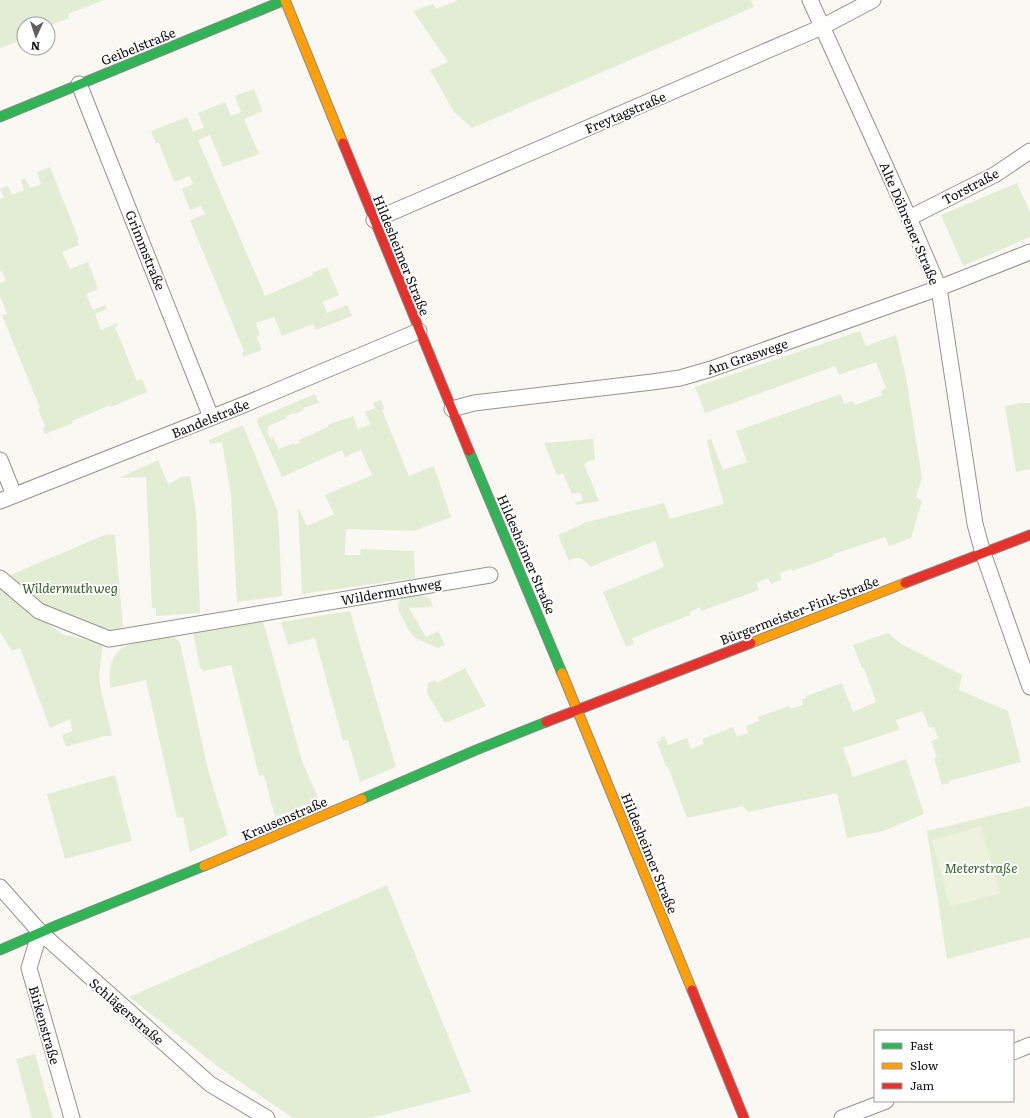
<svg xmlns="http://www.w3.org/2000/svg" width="1030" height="1118" font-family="Literata,serif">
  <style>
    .green { fill: #e3edd4 }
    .pitch { fill: #ecf2dd }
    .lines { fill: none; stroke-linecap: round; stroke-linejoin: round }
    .street-casing { stroke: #949390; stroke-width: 17 }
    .fast-casing { stroke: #8a8987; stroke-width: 11 }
    .slow-casing { stroke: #8a8987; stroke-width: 11 }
    .jam-casing { stroke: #8a8987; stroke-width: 11 }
    .street { stroke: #fefefd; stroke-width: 15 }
    .fast { stroke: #30b455; stroke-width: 9 }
    .slow { stroke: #ff9f0a; stroke-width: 9 }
    .jam { stroke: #e5322d; stroke-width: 9 }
    .labels { text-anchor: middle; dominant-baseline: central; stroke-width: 4; stroke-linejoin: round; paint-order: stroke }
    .street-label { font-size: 13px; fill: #0d0d0d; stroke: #fff }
    .park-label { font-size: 13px; font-style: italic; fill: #305e24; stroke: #fff }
  </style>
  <rect width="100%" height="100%" fill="#faf8f2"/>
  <!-- green -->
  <g class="green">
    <polygon points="0,0 104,0 68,14 69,18 48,26 48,24 24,24 24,36 16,40 16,42 0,48"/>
    <polygon points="458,0 751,0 754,7 472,128 454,112 430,70 448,62 413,11 433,4 436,9"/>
    <polygon points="254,89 263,111 244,119 259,154 223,167 210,135 198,140 265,296 313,275 312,273 327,267 339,295 323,302 327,313 347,305 352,316 316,330 313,324 282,336 274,317 256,323 260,335 257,337 262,350 243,357 242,353 244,351 190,220 205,214 201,206 190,210 182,189 193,184 190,176 174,182 159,143 156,143 151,131 187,117 193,131 204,128 198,113 225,102 231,116 241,112 235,96"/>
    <polygon points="50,167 79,240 77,240 79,245 62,252 70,269 88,262 98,289 86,294 93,310 105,305 107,309 95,314 101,330 117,323 118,326 115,327 137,381 142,379 147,392 111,407 110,405 72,421 73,423 45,434 43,428 45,427 38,409 40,408 2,315 7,314 0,296 0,283 6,281 2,271 0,272 0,199 4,197 0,189 8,186 12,195 24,190 21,180 25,178 30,188 41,184 37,172"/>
    <polygon points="1017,183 1030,212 1030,237 963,266 941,215"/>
    <path d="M860,331L866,346L896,335L906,377L922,478L916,497L922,501L911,538L889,546L885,537L834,554V556L792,571L791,569L780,573L781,580L771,584L768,578L756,583L759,590L701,611L700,607L690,612V615L632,638L634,644L626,647L603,592L664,567L655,541L590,567C585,559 577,554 569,561L558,535L583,524V523L664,503L670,519L724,504L711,459L707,440L711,439L723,470L747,462L736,431L841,394L844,404L853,401L855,405L882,395L881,391L886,388L876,362L839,375L835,366L705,413L695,387Z"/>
    <polygon points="315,394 319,403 303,408 304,410 295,414 294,413 286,416 287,418 268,426 269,429 267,430 270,438 273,437 279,449 294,443 295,445 300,442 299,440 328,427 328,425 353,416 358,429 370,424 365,412 375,408 373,403 381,400 384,409 382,410 409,476 434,466 451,517 414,531 346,529 345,555 360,555 361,549 414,551 415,578 302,594 298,507 307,526 334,514 325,495 372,475 361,450 345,457 342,450 282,477 257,422 258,418"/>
    <polygon points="1020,403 1030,403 1030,469 1016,472 1005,406"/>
    <polygon points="243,425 278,512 282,596 237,602 231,495 222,442 210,444 209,440"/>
    <polygon points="593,439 595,459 584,464 599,501 576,505 575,503 583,500 580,492 572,494 563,473 557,475 544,443"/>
    <polygon points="158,460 168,484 182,477 190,476 196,511 200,613 156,616 156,608 152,608 146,477 119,478"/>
    <polygon points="107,534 115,535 123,626 109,639 39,611 1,579"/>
    <polygon points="0,589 62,634 93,641 103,642 99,675 101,690 112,736 104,736 66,747 62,735 72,731 70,719 50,728 20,648 12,651 0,632"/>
    <polygon points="416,592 430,599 433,607 409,608 426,637 438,631 445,645 438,648 415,638 408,629 399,611 398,604 402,597"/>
    <polygon points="350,611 396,767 360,782 348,740 343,741 315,638 288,645 281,622"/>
    <polygon points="263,621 302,761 319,800 275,817 264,775 259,776 231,665 204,671 200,667 193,633 196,629"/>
    <polygon points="888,633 901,644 962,675 959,690 1008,711 1021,762 949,781 949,783 942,785 934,758 937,757 931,741 938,738 934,727 929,728 923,711 896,720 899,730 843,748 853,777 906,759 924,814 883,831 847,838 837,793 748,812 743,806 687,818 668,767 666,767 657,742 661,740 660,738 665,736 668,745 687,738 691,749 704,744 702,739 733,727 737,737 748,733 746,726 759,721 758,717 789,706 791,709 803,705 802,699 806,698 806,696 842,683 853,712 876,702 864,668 862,668 853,645"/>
    <path d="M173,636L180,643L208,770L228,835L190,852L183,817L177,818L146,680L110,688C109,676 109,657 121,649C132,642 159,638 173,636Z"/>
    <polygon points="465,668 486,706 445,723 427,693 428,683 435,680 437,683"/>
    <polygon points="115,775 132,841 65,859 47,794"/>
    <polygon points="1030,806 1030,937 947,959 927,831"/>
    <polygon points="387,885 471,1092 371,1118 293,1118 220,1068 129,997"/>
    <polygon points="35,1054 53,1118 32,1118 16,1059"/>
  </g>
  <!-- pitch -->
  <polygon class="pitch" points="981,826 1000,893 950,907 932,840"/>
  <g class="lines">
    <defs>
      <g id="street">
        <polyline points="810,0 909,218 939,288 975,524 983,553 1030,687"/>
        <polyline points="79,84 211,417"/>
        <polyline points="909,218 996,174 1030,151"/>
        <polyline points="374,220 822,27 873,0"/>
        <polyline points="452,409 474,403 652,382 680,378 711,369 939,288 1030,252"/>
        <polyline points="0,460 14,495"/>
        <polyline points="0,501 243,405 419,331"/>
        <polyline points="0,578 39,611 109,639 490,575"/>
        <polyline points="0,887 40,932 210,1084 267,1118"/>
        <polyline points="40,932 29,968 72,1118"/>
        <polyline points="1013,1052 1030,1045"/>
        <polyline points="842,1118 886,1101"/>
      </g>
      <g id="fast">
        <polyline points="0,117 285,0"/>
        <polyline points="469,451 562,673"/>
        <polyline points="362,799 476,750 546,722"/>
        <polyline points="0,950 60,924 204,866"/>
      </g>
      <g id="slow">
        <polyline points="285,0 343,143"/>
        <polyline points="751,643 905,583"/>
        <polyline points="562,673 692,990"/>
        <polyline points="204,866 362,799"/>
      </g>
      <g id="jam">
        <polyline points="343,143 469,451"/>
        <polyline points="905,583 1030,535"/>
        <polyline points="546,722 751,643"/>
        <polyline points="692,990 744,1118"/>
      </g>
    </defs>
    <!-- street casing -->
    <use href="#street" class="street-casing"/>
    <!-- fast casing -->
    <use href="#fast" class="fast-casing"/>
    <!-- slow casing -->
    <use href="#slow" class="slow-casing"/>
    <!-- jam casing -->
    <use href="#jam" class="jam-casing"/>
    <!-- street -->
    <use href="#street" class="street"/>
    <!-- fast -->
    <use href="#fast" class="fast"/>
    <!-- slow -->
    <use href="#slow" class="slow"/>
    <!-- jam -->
    <use href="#jam" class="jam"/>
  </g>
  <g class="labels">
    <!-- street labels -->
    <g class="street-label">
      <text transform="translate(138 46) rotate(-22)">Geibelstraße</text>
      <text transform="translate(625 112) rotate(-23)">Freytagstraße</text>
      <text transform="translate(970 186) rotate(-28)">Torstraße</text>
      <text transform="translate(910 223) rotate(67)">Alte Döhrener Straße</text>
      <text transform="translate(146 250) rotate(68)">Grimmstraße</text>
      <text transform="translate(402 255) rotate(68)">Hildesheimer Straße</text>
      <text transform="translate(747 356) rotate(-19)">Am Graswege</text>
      <text transform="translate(210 418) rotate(-22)">Bandelstraße</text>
      <text transform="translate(527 554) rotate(67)">Hildesheimer Straße</text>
      <text transform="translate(391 591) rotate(-10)">Wildermuthweg</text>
      <text transform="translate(799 610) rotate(-21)">Bürgermeister-Fink-Straße</text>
      <text transform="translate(284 818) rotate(-23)">Krausenstraße</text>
      <text transform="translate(650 853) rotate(68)">Hildesheimer Straße</text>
      <text transform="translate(127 1011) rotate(41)">Schlägerstraße</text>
      <text transform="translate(45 1025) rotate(74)">Birkenstraße</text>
    </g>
    <!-- park labels -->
    <g class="park-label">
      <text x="70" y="587">Wildermuthweg</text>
      <text x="981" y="867">Meterstraße</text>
    </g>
  </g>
  <!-- legend -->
  <rect x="874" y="1030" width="140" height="72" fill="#ffffff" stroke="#9e9e9e"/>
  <rect x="882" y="1043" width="20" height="6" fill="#30b455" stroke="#9e9e9e"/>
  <text x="910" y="1050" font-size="12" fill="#0d0d0d">Fast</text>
  <rect x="882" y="1063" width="20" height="6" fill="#ff9f0a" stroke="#9e9e9e"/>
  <text x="910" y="1070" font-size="12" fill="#0d0d0d">Slow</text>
  <rect x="882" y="1083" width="20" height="6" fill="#e5322d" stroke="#9e9e9e"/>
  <text x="910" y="1090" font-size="12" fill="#0d0d0d">Jam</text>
  <!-- north arrow -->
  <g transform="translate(36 36) rotate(183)"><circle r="19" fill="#ffffff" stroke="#9e9e9e"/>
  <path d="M0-3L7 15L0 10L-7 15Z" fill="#605f5d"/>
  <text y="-6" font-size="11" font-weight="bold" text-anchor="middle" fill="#0d0d0d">N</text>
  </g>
</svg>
